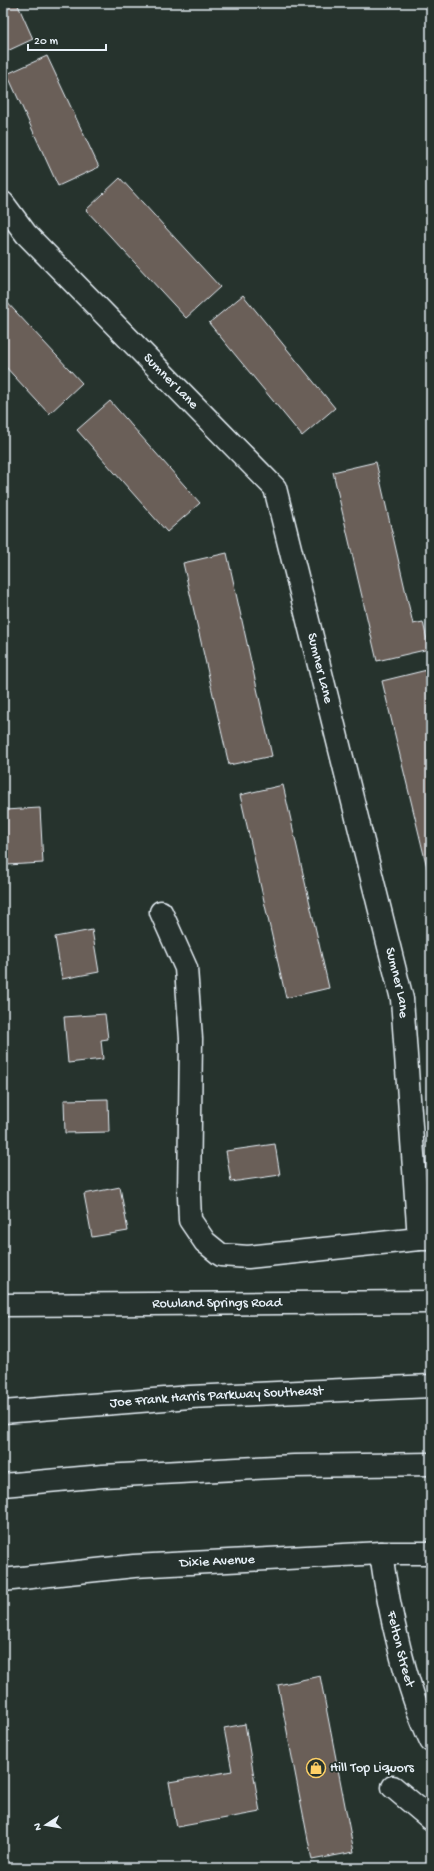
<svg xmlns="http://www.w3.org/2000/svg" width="434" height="1871" font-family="'Gochi Hand',sans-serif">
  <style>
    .building { fill: #6b5f59; stroke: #e8f1f8 }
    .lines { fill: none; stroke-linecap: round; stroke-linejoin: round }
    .minor-casing { stroke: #e8f1f8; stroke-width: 25 }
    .major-casing { stroke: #e8f1f8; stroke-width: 25 }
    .minor { stroke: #26332d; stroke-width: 22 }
    .major { stroke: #26332d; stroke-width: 22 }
    .labels { text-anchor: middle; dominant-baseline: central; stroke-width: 3.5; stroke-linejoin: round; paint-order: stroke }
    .street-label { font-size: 14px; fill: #e8f1f8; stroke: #26332d }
    .poi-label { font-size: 14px; fill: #e8f1f8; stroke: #26332d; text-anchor: start }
  </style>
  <rect width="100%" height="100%" fill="#26332d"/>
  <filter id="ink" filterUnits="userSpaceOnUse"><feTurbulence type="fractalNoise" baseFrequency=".025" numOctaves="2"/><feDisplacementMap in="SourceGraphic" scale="8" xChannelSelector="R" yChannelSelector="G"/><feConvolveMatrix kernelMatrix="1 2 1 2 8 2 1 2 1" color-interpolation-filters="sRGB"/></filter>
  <g filter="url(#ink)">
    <!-- building -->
    <g class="building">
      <polygon points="3,3 17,3 33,39 3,53"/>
      <polygon points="47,56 99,167 58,186 7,74"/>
      <polygon points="120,178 220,287 186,318 86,210"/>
      <polygon points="243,295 335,408 302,436 209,323"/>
      <polygon points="3,298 82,383 49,414 3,364"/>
      <polygon points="110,401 200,503 167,532 77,430"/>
      <polygon points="376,462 413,624 423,622 429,649 377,661 333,472"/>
      <polygon points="227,553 272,756 229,765 183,563"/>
      <polygon points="431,669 431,884 382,681"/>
      <polygon points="283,785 329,988 286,998 240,795"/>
      <polygon points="40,808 43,863 7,865 4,810"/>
      <polygon points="92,930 99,972 62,979 55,937"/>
      <polygon points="105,1014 108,1039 101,1040 103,1059 68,1063 64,1017"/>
      <polygon points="108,1099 109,1132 65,1133 64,1100"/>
      <polygon points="275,1144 280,1175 231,1182 226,1151"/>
      <polygon points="120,1187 128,1231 92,1237 84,1194"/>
      <polygon points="320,1676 354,1852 312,1860 278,1685"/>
      <polygon points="245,1724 260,1812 177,1827 169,1782 232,1771 224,1728"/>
    </g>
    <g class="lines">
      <defs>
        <g id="minor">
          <path id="s1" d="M3,203L26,234L275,488L402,999L419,1239H431"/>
          <polyline points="161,912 186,968 191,1039 189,1196 190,1220 205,1242 221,1255 248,1257 419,1239"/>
          <path id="s2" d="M3,1305L431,1302"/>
          <path id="s3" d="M381,1553C389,1612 406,1688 431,1741"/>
          <path id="s4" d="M3,1580L134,1566L381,1553H431"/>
          <polyline points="393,1787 431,1819"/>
        </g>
        <g id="major">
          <path id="s5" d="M3,1412L190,1397L431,1386"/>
          <polyline points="3,1485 103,1476 294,1466 431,1464"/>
        </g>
      </defs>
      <!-- minor casing -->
      <use href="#minor" class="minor-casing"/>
      <!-- major casing -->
      <use href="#major" class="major-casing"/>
      <!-- minor -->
      <use href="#minor" class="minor"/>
      <!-- major -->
      <use href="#major" class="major"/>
    </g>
  </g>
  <!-- icons -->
  <defs>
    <symbol id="shop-ring" viewBox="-11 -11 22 22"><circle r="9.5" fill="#26332d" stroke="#ffd166" stroke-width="1.5"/><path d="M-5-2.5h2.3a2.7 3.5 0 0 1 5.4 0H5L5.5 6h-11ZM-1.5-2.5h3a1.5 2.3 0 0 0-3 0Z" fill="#ffd166"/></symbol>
  </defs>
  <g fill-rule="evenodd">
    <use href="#shop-ring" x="305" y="1757" width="22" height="22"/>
  </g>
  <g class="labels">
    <!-- street labels -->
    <g class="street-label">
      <text stroke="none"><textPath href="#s1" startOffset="245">Sumner Lane</textPath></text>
      <text stroke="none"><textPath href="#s1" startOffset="580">Sumner Lane</textPath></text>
      <text stroke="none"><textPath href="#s1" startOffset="904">Sumner Lane</textPath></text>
      <text stroke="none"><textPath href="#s2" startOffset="214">Rowland Springs Road</textPath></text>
      <text stroke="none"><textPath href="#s5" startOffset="214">Joe Frank Harris Parkway Southeast</textPath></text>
      <text stroke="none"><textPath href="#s4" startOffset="215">Dixie Avenue</textPath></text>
      <text stroke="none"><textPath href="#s3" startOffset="98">Felton Street</textPath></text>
    </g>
    <!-- poi labels -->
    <g class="poi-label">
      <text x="330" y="1768">Hill Top Liquors</text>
    </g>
  </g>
  <!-- margin -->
  <rect width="434" height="1871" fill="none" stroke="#26332d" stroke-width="16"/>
  <rect x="8" y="8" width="418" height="1855" fill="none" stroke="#e8f1f8" stroke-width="1.5" filter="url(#ink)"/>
  <!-- north arrow -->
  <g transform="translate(46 1825) rotate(258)" stroke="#26332d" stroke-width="3" paint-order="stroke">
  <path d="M0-3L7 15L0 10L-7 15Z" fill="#e8f1f8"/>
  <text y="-6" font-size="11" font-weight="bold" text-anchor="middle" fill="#e8f1f8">N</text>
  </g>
  <!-- scale -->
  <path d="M28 44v6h78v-6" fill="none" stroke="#e8f1f8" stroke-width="2"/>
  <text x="34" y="44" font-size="12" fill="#e8f1f8" stroke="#26332d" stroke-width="3" paint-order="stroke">20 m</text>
</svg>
